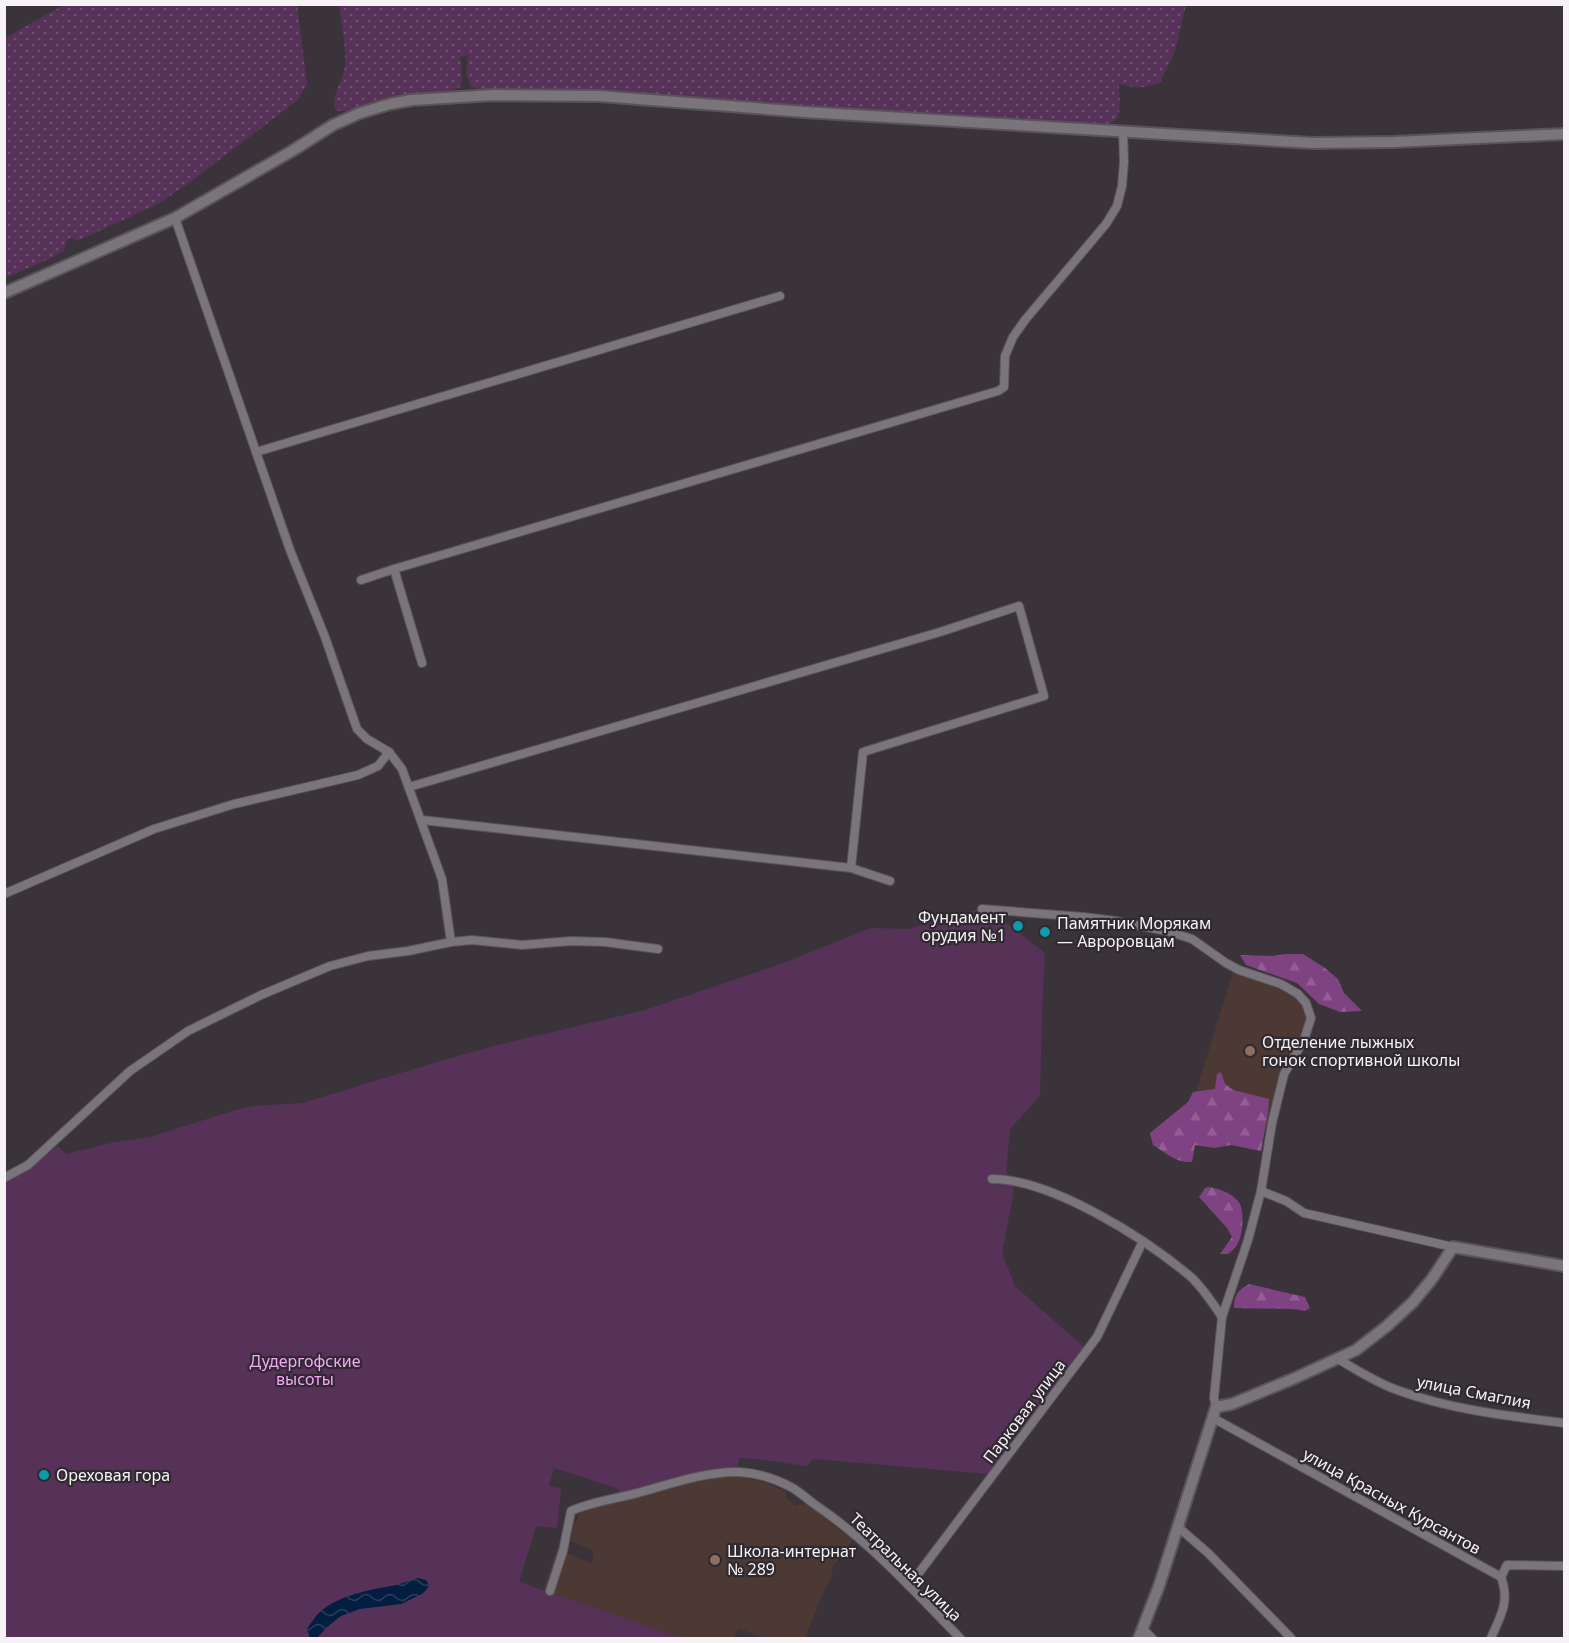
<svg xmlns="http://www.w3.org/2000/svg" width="1569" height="1643" font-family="'Noto Sans',sans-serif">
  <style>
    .education { fill: #4c3933 }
    .grass { fill: url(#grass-dots) }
    .forest { fill: url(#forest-firs) }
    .green { fill: #563258 }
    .water { fill: url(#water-waves) }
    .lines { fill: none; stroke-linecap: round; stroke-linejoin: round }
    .street-casing { stroke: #585458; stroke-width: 10 }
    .secondary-casing { stroke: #585458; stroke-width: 14 }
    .street { stroke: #7a747b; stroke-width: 8 }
    .secondary { stroke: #7a747b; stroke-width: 10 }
    .culture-dot { fill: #0f9aa8; stroke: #2f2a30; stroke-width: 2 }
    .education-dot { fill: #8d6e63; stroke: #2f2a30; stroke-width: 2 }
    .labels { text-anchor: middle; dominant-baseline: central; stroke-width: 4.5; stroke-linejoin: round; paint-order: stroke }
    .poi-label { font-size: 16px; fill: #f6f2f6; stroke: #2f2a30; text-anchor: start }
    .park-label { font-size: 16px; fill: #f9a4fd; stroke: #2f2a30 }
    .street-label { font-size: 16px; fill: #f6f2f6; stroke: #2f2a30 }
  </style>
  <defs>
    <pattern id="grass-dots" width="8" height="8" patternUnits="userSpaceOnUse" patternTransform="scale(1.5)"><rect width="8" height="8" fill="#563258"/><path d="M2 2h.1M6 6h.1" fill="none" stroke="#6f5071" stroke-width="1.8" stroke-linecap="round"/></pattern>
    <pattern id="forest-firs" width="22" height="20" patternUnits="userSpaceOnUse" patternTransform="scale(1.5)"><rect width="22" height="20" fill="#7f4282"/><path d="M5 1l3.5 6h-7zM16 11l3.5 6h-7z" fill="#925e94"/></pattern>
    <pattern id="water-waves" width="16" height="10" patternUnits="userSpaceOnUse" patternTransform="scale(1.5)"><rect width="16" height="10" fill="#031e40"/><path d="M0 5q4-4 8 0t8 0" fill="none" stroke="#283f5c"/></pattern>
  </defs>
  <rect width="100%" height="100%" fill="#3a343a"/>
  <!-- education -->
  <g class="education">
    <polygon points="1233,972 1286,989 1293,993 1303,1003 1305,1009 1305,1023 1303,1031 1283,1063 1270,1126 1191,1108"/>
    <polygon points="718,1476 741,1477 759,1481 781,1489 786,1492 786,1498 796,1506 805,1503 853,1540 831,1569 833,1573 822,1595 805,1638 765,1638 738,1628 734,1638 682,1638 543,1591 557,1549 591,1563 594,1555 593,1551 571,1541 574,1525 580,1513 588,1508"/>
  </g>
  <!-- grass -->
  <g class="grass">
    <polygon points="64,5 297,5 307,84 298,100 186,185 158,204 77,241 71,238 66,241 64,251 49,259 5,278 5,38"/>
    <path d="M339,5H1186L1175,51L1160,82C1152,86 1144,88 1134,87C1128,87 1125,84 1119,85C1119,101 1125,123 1104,124L914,114L597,91L479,90L471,86L466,75L468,55L460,57L462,80L460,87C448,95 433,94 419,95C405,96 391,98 377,102C363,105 350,112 336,111C330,96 343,82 345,66C346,46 342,24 339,5Z"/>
  </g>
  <!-- forest -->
  <g class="forest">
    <polygon points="1287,954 1303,954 1325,968 1338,979 1344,993 1362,1011 1340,1012 1319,1004 1297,983 1246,965 1240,955 1272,956"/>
    <path d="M1221,1072L1225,1084L1233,1090L1269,1099L1268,1113L1261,1151L1231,1145L1214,1148L1195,1145L1192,1162C1176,1163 1166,1153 1153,1145L1150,1133L1188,1102L1193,1092L1215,1089L1217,1074Z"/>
    <path d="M1208,1187C1218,1188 1231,1193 1238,1201C1245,1209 1243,1235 1238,1243C1236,1248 1232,1251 1228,1254H1220L1232,1237L1227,1228L1199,1197L1205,1188Z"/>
    <path d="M1249,1284L1305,1297L1310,1308L1305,1311L1293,1309L1234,1308C1234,1295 1238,1290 1249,1284Z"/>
  </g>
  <!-- green -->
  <polygon class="green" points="986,907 1045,953 1042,1011 1040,1096 1010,1129 1006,1170 1014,1190 1002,1253 1015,1286 1084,1347 990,1474 813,1459 807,1466 757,1459 739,1458 737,1469 617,1497 619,1489 554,1468 549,1486 561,1488 557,1528 536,1526 519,1582 682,1638 5,1638 4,1185 58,1146 66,1154 115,1142 150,1137 236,1110 253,1106 303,1103 437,1062 498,1045 645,1010 781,964 871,928 908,929"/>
  <!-- water -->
  <path class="water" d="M418,1578L426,1580L429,1585L427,1589L422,1594L401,1604L360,1609L341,1616L327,1627L317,1638H310L307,1629C311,1623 315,1616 321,1611C340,1595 369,1590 391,1586C401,1585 409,1580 418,1578Z"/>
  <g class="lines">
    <defs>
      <g id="street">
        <polyline points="175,218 290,550 325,637 357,729 367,739 389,752 402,769 442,879 451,942"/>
        <polyline points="256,452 780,296"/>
        <polyline points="394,569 422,663"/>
        <polyline points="361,580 394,569 998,391 1004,387 1005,356 1013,337 1025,320 1106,224 1117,206 1122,186 1124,162 1123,132"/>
        <polyline points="409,787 940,632 1019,606 1044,696 863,752 851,868 422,820"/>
        <polyline points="851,868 890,881"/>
        <polyline points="4,894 154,829 234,804 358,775 378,766 389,752"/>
        <polyline points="982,909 1084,917 1115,921 1167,931 1192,939 1226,963 1239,970 1281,984 1298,994 1306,1003 1311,1018 1304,1040 1284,1074 1272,1123 1261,1191 1248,1240 1222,1317 1214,1398 1216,1407"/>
        <polyline points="4,1178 28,1165 130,1071 188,1031 261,995 330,966 368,956 408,951 451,942 472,940 522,945 571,941 605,942 658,949"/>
        <path d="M992,1179C1052,1179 1146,1239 1191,1277C1203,1288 1213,1304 1222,1317"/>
        <polyline points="1261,1191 1286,1201 1304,1213 1453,1247"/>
        <path d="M1338,1359C1357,1370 1378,1384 1400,1391C1452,1410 1509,1416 1564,1423"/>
        <path d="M1213,1418L1501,1577C1510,1602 1501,1615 1491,1638"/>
        <polyline points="1178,1527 1208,1553 1291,1638"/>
        <polyline points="1501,1577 1507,1565 1564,1566"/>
        <polyline points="909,1586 1097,1337 1143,1241"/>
        <path d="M550,1591L563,1551L571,1511C593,1501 617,1499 641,1492C670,1484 708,1471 739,1472C756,1473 776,1479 791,1487C800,1492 808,1500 817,1506C870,1542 915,1592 960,1638"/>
        <polyline points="1143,1629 1152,1638"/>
      </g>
      <g id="secondary">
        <polyline points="4,293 175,218 292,151 333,125 360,113 390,104 412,100 494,95 599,96 805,112 1312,143 1394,142 1564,134"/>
        <polyline points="1139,1638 1159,1586 1216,1407 1232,1404 1295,1378 1356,1350 1387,1326 1413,1302 1432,1279 1453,1247 1564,1266"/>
      </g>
    </defs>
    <!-- street casing -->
    <use href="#street" class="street-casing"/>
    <!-- secondary casing -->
    <use href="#secondary" class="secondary-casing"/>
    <!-- street -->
    <use href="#street" class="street"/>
    <!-- secondary -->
    <use href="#secondary" class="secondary"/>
  </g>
  <!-- markers -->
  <g class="culture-dot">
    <circle cx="1018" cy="926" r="6"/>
    <circle cx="1045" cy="932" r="6"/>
    <circle cx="44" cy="1475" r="6"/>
  </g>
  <g class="education-dot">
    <circle cx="1250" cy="1051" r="6"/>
    <circle cx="715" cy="1560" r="6"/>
  </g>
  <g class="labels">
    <!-- poi labels -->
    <g class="poi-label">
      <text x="1006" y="917" text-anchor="end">Фундамент<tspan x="1006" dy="18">орудия №1</tspan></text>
      <text x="1057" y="923">Памятник Морякам<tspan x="1057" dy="18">— Авроровцам</tspan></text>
      <text x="1262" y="1042">Отделение лыжных<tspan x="1262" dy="18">гонок спортивной школы</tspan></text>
      <text x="56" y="1475">Ореховая гора</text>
      <text x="727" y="1551">Школа-интернат<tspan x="727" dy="18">№ 289</tspan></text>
    </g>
    <!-- park labels -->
    <g class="park-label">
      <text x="305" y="1361">Дудергофские<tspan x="305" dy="18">высоты</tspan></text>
    </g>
    <!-- street labels -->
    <g class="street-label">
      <text transform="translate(1474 1392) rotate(11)">улица Смаглия</text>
      <text transform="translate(1024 1411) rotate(-53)">Парковая улица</text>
      <text transform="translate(1392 1501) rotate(29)">улица Красных Курсантов</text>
      <text transform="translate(906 1567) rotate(44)">Театральная улица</text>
    </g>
  </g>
  <!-- border -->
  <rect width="1569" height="1643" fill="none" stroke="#f6f2f6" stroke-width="12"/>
</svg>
